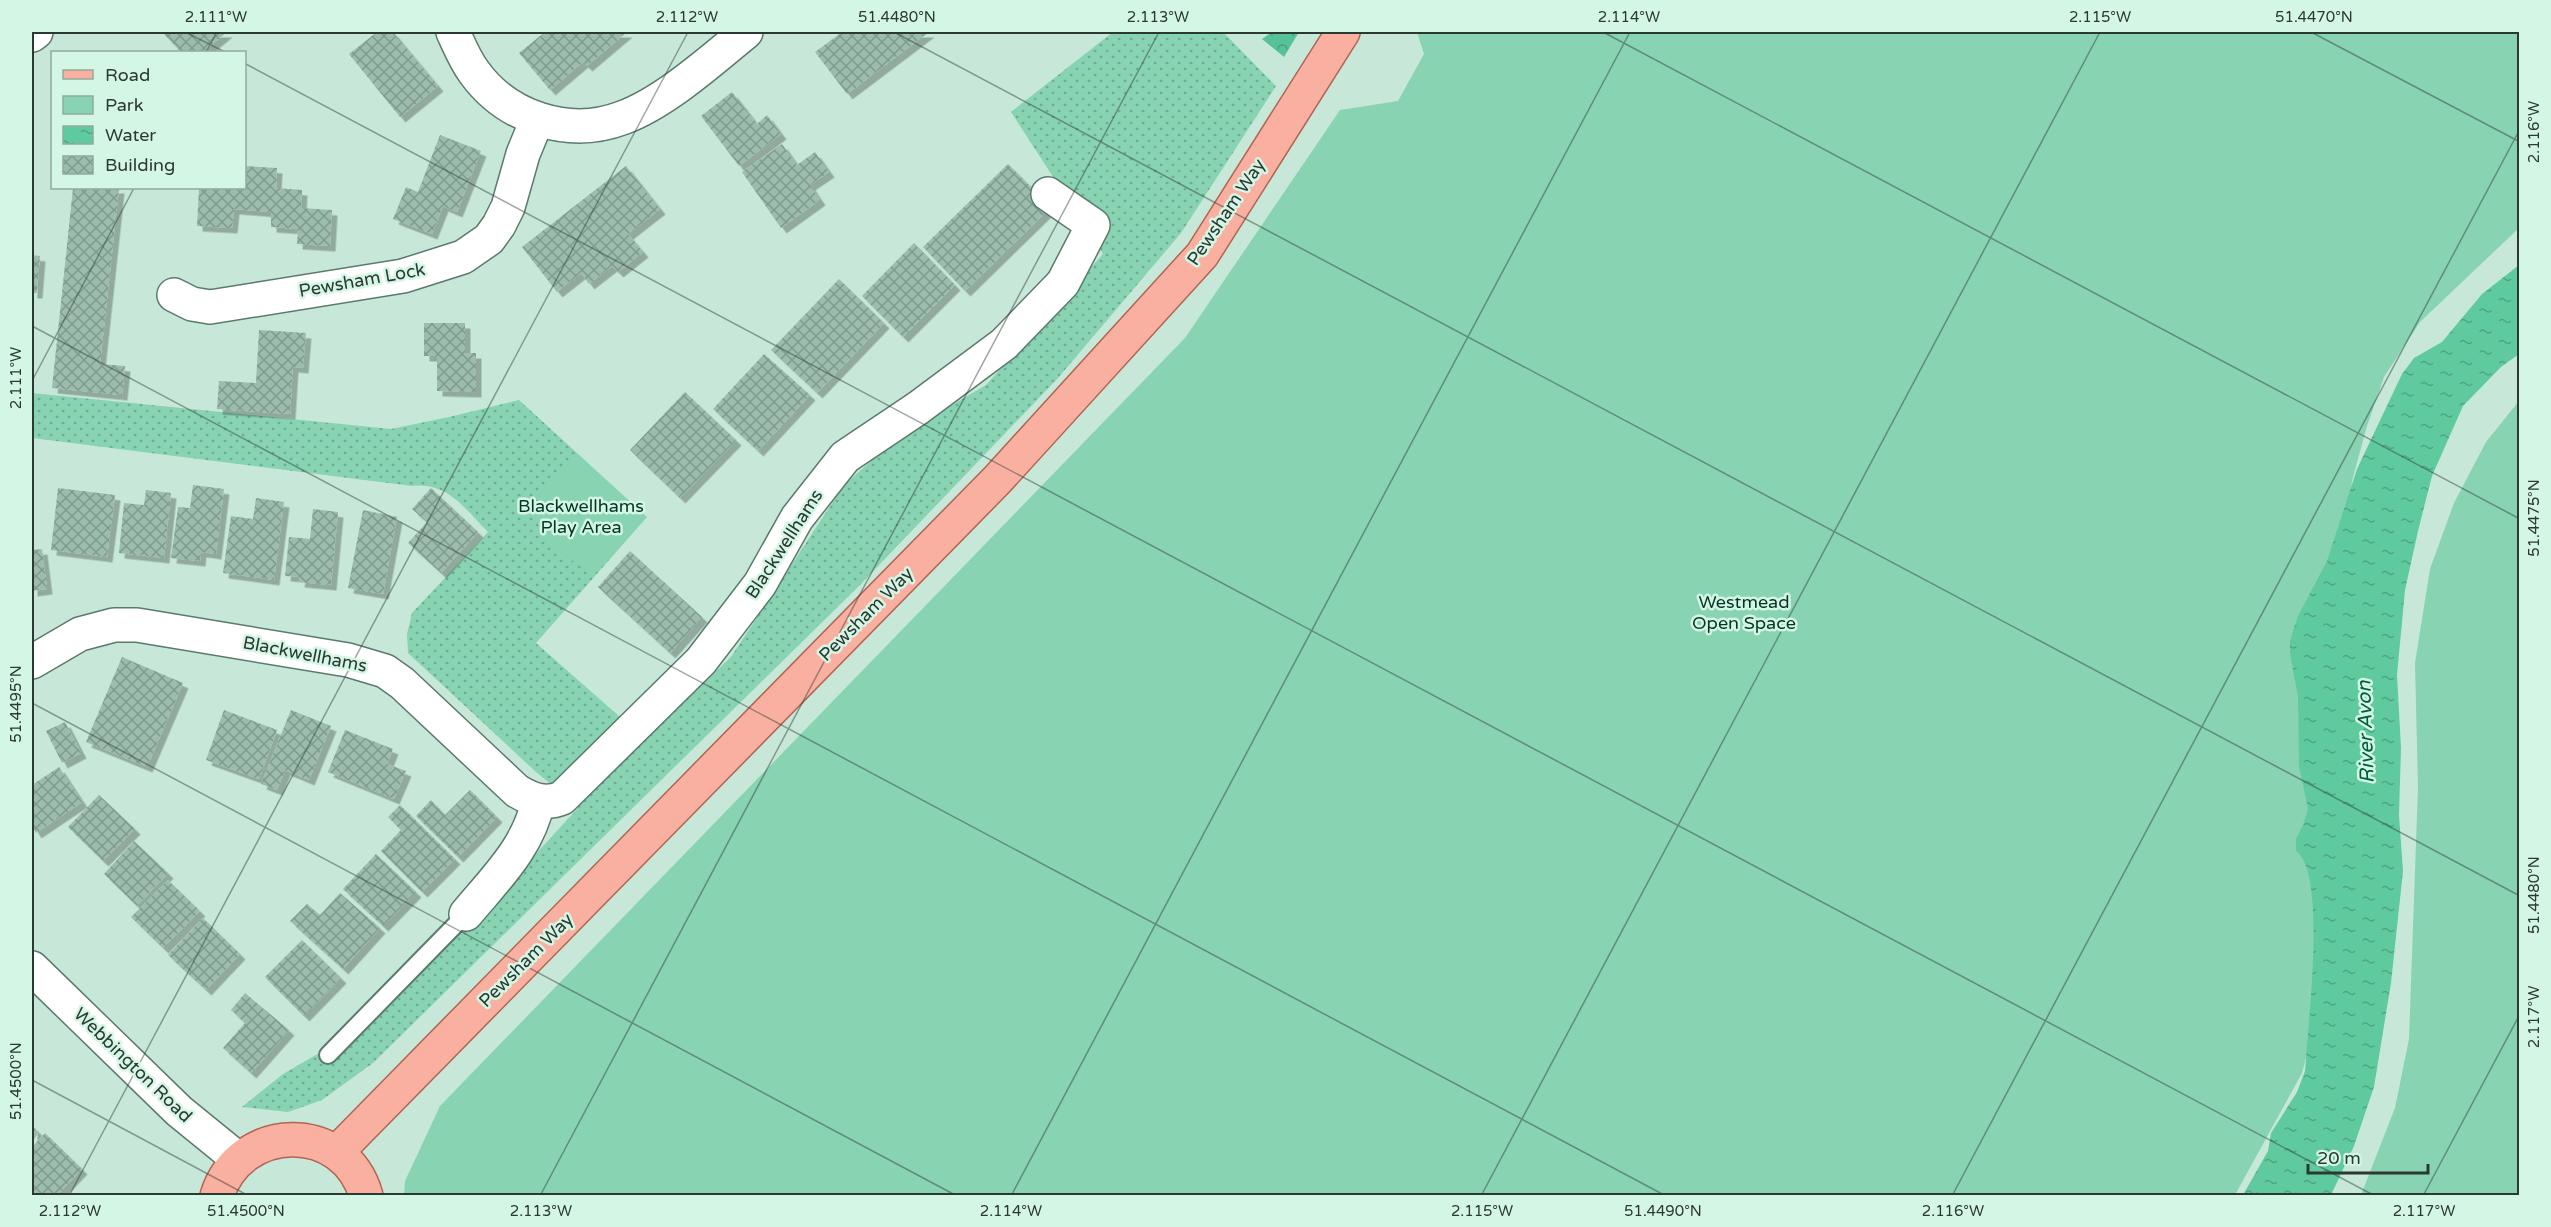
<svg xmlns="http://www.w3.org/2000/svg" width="2551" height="1227" font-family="'Varela Round',sans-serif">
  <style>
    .grass { fill: url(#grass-dots) }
    .forest { fill: url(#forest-crowns) }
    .green { fill: #87d3b2 }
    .water { fill: url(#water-ripples) }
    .building { fill: url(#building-cross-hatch); filter: url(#shadow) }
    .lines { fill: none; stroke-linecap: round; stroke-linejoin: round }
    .lane-casing { stroke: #5c7a6c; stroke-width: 20 }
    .street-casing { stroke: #5c7a6c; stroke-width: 36 }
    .primary-casing { stroke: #b06552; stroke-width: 36 }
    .lane { stroke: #fff; stroke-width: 16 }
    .street { stroke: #fff; stroke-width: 33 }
    .primary { stroke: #fab0a1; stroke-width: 33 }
    .ticks { fill: none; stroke: #2c3933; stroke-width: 1.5; stroke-opacity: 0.45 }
    .labels { text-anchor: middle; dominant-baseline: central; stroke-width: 5; stroke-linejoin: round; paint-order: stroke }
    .street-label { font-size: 18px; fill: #2c3933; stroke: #d4f6e5 }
    .park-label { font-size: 18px; fill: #043525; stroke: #d4f6e5 }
    .water-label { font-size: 20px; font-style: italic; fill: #015c41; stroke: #d4f6e5 }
    .neatline { fill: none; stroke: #2c3933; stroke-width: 2 }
    .ticks-label { font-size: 15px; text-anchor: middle; fill: #2c3933 }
  </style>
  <defs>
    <pattern id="grass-dots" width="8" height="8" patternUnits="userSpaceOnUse" patternTransform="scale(1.5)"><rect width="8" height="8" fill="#87d3b2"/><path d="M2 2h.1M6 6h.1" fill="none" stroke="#6fac91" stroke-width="1.8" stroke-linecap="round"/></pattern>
    <pattern id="forest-crowns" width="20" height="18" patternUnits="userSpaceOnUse" patternTransform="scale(1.5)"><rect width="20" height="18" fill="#57c298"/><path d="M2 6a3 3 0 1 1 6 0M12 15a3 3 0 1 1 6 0" fill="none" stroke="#489f7d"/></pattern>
    <pattern id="water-ripples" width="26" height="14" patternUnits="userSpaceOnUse" patternTransform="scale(1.5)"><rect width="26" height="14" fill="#60ca9f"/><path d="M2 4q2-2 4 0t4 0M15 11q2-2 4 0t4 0" fill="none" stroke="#4fa582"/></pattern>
    <pattern id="building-cross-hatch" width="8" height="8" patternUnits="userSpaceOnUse" patternTransform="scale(1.5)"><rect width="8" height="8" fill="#9cbdae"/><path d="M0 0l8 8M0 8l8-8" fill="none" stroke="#7f9b8e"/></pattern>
    <filter id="shadow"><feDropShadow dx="5.5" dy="5.5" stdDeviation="0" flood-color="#0004"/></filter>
  </defs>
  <rect width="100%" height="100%" fill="#c7e8d8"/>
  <!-- grass -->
  <path class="grass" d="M1113,32H1223L1276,86L1181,233L1058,378L860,585L373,1063L322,1100L288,1112L242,1107L283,1074L340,1041L473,922L579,807L536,772L408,653L407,634L412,613L488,532C465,509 448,482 412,486L32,438V393L391,429L449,417L519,400L647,517L536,643L645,739L731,657L844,485L898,437L986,385L1103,254L1011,112Z"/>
  <!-- forest -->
  <polygon class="forest" points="1272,32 1299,32 1284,57 1262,39"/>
  <!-- green -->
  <g class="green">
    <polygon points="1417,32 2519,32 2519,228 2420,322 2384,377 2367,426 2352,481 2333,629 2324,992 2302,1073 2235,1195 404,1196 405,1181 440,1106 1185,338 1340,110 1398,101 1424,54"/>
    <polygon points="2519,401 2519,1195 2361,1195 2395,1108 2409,1039 2418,787 2415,663 2430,569 2454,503 2486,442"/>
    <polygon points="575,453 643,520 590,574 540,536 540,494"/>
  </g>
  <!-- water -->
  <path class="water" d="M2519,265V354L2501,367L2463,406L2432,476L2418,531L2405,590L2397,675L2401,748L2399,815L2403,871L2391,983L2374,1087L2354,1146L2331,1195H2243L2268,1151L2271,1133L2297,1092L2305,1071L2306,1060C2308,1021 2327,873 2296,851V839L2303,825L2308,809L2299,766L2298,697L2290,653V641L2298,616L2327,561L2357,469L2402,374L2414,358L2442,342L2482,294Z"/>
  <!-- building -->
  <g class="building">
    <polygon points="162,32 227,32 203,52 181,52"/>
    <polygon points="377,32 393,32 438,86 400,117 349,54"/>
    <polygon points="545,32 627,32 587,66 583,62 550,90 519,53"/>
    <polygon points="842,32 929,32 847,94 815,52"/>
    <polygon points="732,92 757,124 767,115 781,134 739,166 701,116"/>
    <polygon points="440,135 481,151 457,212 443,206 432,234 393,219 406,187 418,192"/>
    <polygon points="782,144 797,165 815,152 829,172 810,185 820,200 781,228 742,172"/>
    <polygon points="1008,164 1051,207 965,291 923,247"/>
    <polygon points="244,166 277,168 276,188 302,190 301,208 332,210 330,246 297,244 298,229 271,227 271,212 234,209 232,228 197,226 199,188 244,188"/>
    <polygon points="626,166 660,209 628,234 643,252 618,272 612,266 589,284 581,273 557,292 522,247"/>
    <polygon points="73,188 119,188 100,364 125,366 122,395 52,388"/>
    <polygon points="914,243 955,285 903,337 862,296"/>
    <polygon points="32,255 40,256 37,293 32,293"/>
    <polygon points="839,279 884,323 817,393 771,350"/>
    <polygon points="424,323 465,323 465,353 476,353 476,392 437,391 437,356 424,356"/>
    <polygon points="259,330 306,333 303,368 293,367 290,414 217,409 219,381 256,383"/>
    <polygon points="764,354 810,395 758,451 713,409"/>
    <polygon points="685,392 736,440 680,498 630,450"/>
    <polygon points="193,485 224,489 216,554 201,552 200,561 171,558 178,507 190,508"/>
    <polygon points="58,488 115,495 107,557 51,550"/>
    <polygon points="431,488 478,532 441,573 408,543 427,522 412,509"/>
    <polygon points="146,490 171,493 164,558 119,553 124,503 144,505"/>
    <polygon points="256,498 284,502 274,580 223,573 231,516 253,519"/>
    <polygon points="313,509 338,512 331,585 299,582 300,577 285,576 289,537 310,539"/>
    <polygon points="363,510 397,517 383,594 348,588"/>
    <polygon points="42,549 47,589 32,591 32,550"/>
    <polygon points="630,551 702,617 670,653 598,587"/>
    <polygon points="122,657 183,683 147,767 86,742"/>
    <polygon points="224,710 277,730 259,779 206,760"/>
    <polygon points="291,710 331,726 309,780 285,770 277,790 261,784"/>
    <polygon points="65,722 81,753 62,763 46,731"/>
    <polygon points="345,730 393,749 387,764 406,771 394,799 328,772"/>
    <polygon points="59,767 82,802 36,833 32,826 32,785"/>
    <polygon points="470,790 497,817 458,857 416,816 431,800 445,815"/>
    <polygon points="99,795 135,829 103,861 68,827"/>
    <polygon points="400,805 455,859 422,892 381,851 401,830 388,817"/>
    <polygon points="134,841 168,873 137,906 104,874"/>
    <polygon points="376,854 416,892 383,926 343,889"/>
    <polygon points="168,880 200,911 163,948 131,917"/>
    <polygon points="340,893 380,928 343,969 290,921 307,904 320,915"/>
    <polygon points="203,918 240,954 206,990 168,955"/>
    <polygon points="302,940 341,978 304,1016 265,977"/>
    <polygon points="245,993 289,1030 251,1073 223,1048 245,1023 231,1010"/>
    <polygon points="32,1125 39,1133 32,1141"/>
    <polygon points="45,1133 82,1169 56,1196 37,1196 32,1190 32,1147"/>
  </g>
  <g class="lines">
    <defs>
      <polyline id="lane" points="328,1055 466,914"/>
      <g id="street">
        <path d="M453,32C459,45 465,60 474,72C507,118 569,138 622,118C664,103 712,60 746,32"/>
        <polyline points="32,35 36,32"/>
        <polyline points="174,295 192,304 210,307 403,276 463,257 489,239 499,225 508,207 523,154 537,120"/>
        <path d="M32,662L80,634L114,625H137L348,660L385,671L402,683L517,791C532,800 545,805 562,798L701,661L760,584L797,518L845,457L918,408L1004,344L1063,283L1093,225L1048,194"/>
        <path d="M466,914C495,879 529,847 538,801"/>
        <polyline points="32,968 179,1111 238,1159"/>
      </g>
      <g id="primary">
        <polyline points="337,1152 997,480 1202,255 1343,32"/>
        <path d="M217,1196C240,1122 345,1120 366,1196"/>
      </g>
    </defs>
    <!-- lane casing -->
    <use href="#lane" class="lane-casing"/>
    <!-- street casing -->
    <use href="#street" class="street-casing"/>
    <!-- primary casing -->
    <use href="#primary" class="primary-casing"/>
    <!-- lane -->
    <use href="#lane" class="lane"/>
    <!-- street -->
    <use href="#street" class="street"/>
    <!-- primary -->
    <use href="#primary" class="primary"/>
  </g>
  <!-- ticks -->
  <path class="ticks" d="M185,32L225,52M894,32L2520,896M1603,32L2520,519M2311,32L2520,142M206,52L217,32M244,63L2375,1196M32,326L1666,1196M32,381L134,188M32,703L957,1196M32,1080L249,1196M69,1196L688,32M540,1196L1159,32M1011,1196L1630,32M1481,1196L2100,32M1952,1196L2520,129M2423,1196L2520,1014"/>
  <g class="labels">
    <!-- street labels -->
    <g class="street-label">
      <text transform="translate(1226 212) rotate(-56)">Pewsham Way</text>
      <text transform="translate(362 280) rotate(-10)">Pewsham Lock</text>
      <text transform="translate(784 544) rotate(-57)">Blackwellhams</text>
      <text transform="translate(866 614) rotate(-45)">Pewsham Way</text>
      <text transform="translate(305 654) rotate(11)">Blackwellhams</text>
      <text transform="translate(526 960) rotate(-45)">Pewsham Way</text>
      <text transform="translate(133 1065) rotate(44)">Webbington Road</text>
    </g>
    <!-- park labels -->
    <g class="park-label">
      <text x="581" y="506">Blackwellhams<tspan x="581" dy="21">Play Area</tspan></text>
      <text x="1744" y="602">Westmead<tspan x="1744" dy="21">Open Space</tspan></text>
    </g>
    <!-- water labels -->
    <g class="water-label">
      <text transform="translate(2366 732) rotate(-92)">River Avon</text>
    </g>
  </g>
  <!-- border -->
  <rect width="2551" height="1227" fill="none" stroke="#d4f6e5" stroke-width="66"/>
  <!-- legend -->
  <rect x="51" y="51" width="195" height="138" fill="#d4f6e5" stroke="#91aa9e" stroke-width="1.5"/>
  <rect x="63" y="70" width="30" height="9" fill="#fab0a1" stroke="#91aa9e" stroke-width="1.5"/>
  <text x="105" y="81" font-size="18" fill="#2c3933">Road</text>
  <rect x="63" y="96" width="30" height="18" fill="#87d3b2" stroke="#91aa9e" stroke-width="1.5"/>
  <text x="105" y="111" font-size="18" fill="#2c3933">Park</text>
  <rect x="63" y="126" width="30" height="18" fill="url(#water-ripples)" stroke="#91aa9e" stroke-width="1.5"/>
  <text x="105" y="141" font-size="18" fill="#2c3933">Water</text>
  <rect x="63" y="156" width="30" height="18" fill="url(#building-cross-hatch)" stroke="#91aa9e" stroke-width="1.5"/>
  <text x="105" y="171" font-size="18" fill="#2c3933">Building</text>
  <!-- scale -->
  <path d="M2308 1164v9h120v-9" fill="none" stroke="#2c3933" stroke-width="3"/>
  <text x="2317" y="1164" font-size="18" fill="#2c3933" stroke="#d4f6e5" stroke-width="4.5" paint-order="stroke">20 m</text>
  <rect x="33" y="33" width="2485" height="1161" class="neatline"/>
  <g class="ticks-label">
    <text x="216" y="22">2.111°W</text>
    <text x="687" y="22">2.112°W</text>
    <text x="897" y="22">51.4480°N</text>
    <text x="1158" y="22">2.113°W</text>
    <text x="1629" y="22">2.114°W</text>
    <text x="2100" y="22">2.115°W</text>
    <text x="2314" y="22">51.4470°N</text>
    <text transform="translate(2534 132) rotate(-90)" y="5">2.116°W</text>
    <text transform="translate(16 378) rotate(-90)" y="5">2.111°W</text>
    <text transform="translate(2534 518) rotate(-90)" y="5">51.4475°N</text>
    <text transform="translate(16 704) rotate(-90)" y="5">51.4495°N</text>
    <text transform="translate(2534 895) rotate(-90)" y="5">51.4480°N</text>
    <text transform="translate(2534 1017) rotate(-90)" y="5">2.117°W</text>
    <text transform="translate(16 1081) rotate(-90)" y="5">51.4500°N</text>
    <text x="70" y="1216">2.112°W</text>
    <text x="246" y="1216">51.4500°N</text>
    <text x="541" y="1216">2.113°W</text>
    <text x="1011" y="1216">2.114°W</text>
    <text x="1482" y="1216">2.115°W</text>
    <text x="1663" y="1216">51.4490°N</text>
    <text x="1953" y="1216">2.116°W</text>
    <text x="2424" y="1216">2.117°W</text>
  </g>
</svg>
